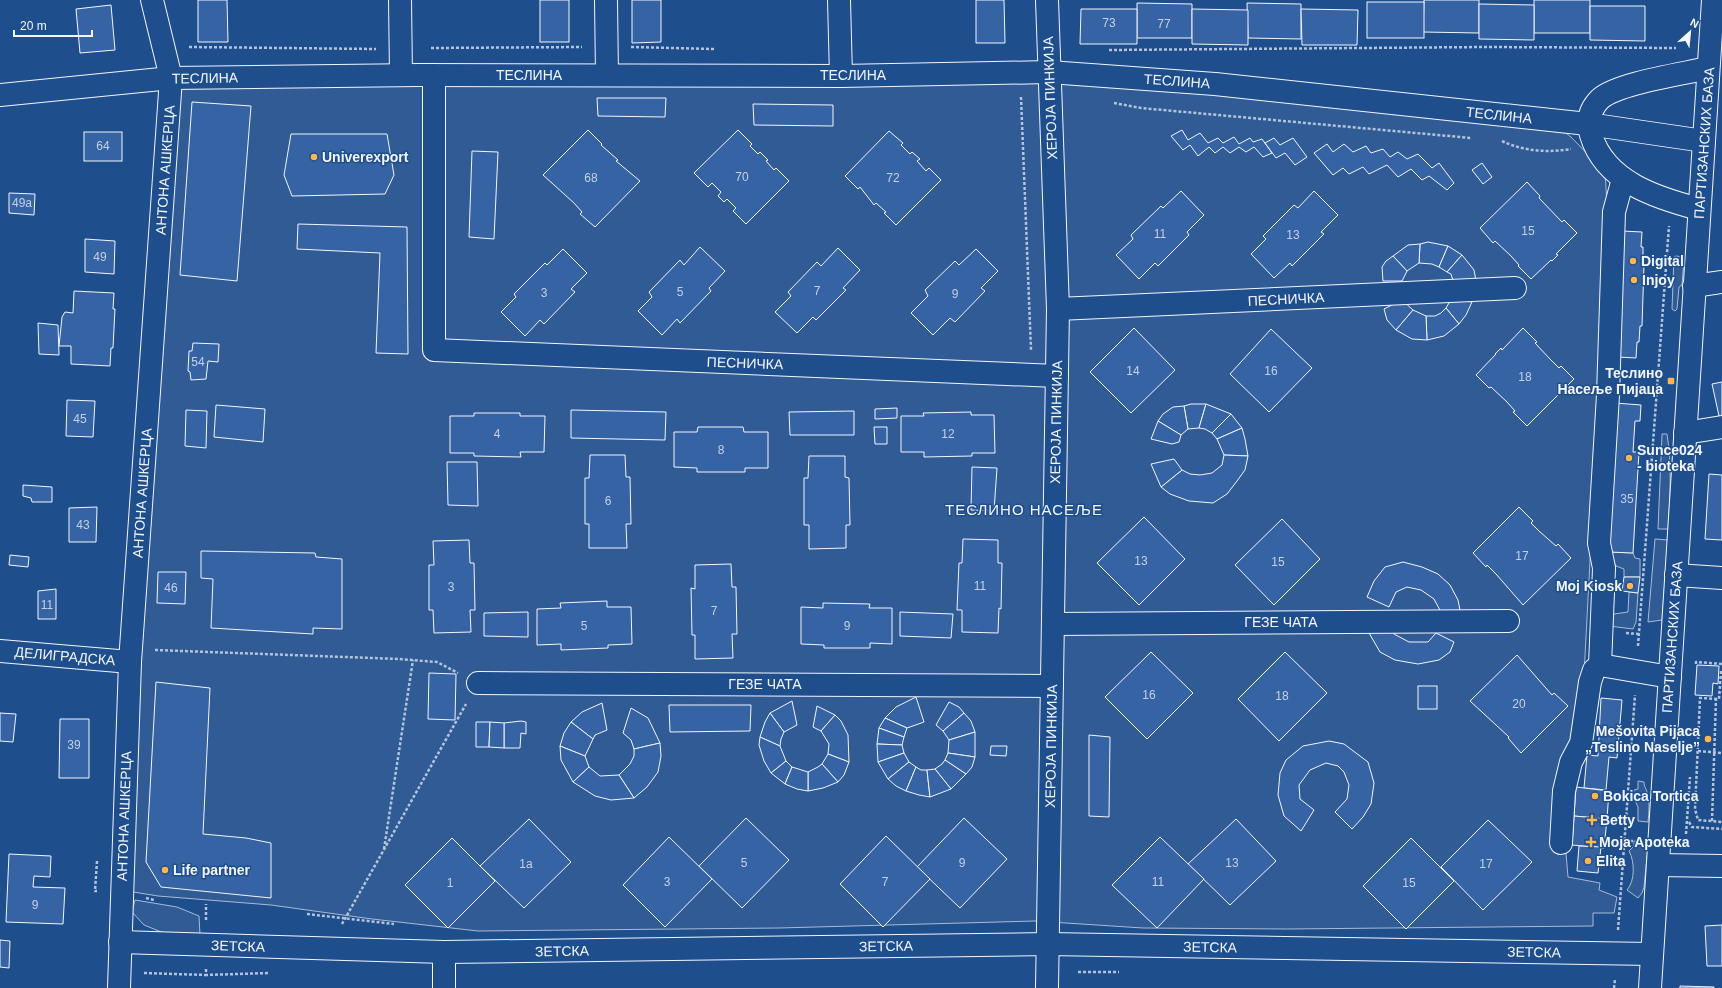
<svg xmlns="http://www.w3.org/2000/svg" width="1722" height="988" font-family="Helvetica,sans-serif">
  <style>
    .green { fill: #305b95; stroke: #a8bbd7 }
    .building { fill: #3563a3; stroke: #f2f6ff }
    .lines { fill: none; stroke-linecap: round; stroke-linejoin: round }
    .minor-casing { stroke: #f2f6ff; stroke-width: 24 }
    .path { stroke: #b3c4dc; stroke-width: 2.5; stroke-dasharray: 3 2; stroke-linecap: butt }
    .minor { stroke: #1f4e8c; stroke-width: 22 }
    .poi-dot { fill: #ffb74d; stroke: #1f4e8c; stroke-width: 1.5 }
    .labels { text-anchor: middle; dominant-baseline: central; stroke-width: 3; stroke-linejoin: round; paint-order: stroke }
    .number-label { font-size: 12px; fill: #c3d1e8 }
    .street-label { font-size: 14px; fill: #f2f6ff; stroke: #1f4e8c }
    .poi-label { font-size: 14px; font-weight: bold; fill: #f2f6ff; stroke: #1f4e8c; text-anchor: start }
    .neighbourhood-label { font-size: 15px; letter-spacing: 1px; fill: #f2f6ff; stroke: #1f4e8c }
  </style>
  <rect width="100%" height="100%" fill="#1f4e8c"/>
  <!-- green -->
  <g class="green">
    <path d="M1036,78C1213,92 1390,111 1566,133L1571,137L1605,172L1608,220L1584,675L1566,760L1555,838L1566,853L1568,877L1600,883L1599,890L1617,897L1614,913H1593V926L1287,929L1143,928L1035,921L779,928L478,931L372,919L271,905L158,896L127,891L175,83Z"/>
    <polygon points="1676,256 1683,257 1684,259 1682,285 1679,287 1677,309 1675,311 1672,309 1674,257"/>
    <path d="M1662,434H1667C1672,465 1670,498 1668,529H1658Z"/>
    <polygon points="1655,539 1668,540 1662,620 1648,622"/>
    <polygon points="1609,552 1633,553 1635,558 1640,559 1640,577 1624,577 1624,569 1616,566"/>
    <polygon points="1629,592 1638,593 1636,622 1633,629 1609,626 1614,614 1628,612"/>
    <path d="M1638,781L1644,782C1644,787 1646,788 1647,792C1650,801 1649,812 1648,822L1638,821V807L1632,794L1634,790L1638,789Z"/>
    <path d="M1634,841L1643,842L1648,846L1644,887L1642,893L1638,898L1627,890C1635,881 1635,862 1629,851L1634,846Z"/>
    <polygon points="135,900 177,907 199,916 200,935 171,936 144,925 132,912"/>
  </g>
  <!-- building -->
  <g class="building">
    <polygon points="198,0 227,0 228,42 198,42"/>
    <rect x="540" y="0" width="29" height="42"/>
    <polygon points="632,0 661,0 661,42 632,43"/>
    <polygon points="976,0 1004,0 1005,43 976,43"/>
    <polygon points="1424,0 1479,0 1479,33 1423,32"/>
    <rect x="1534" y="0" width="56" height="33"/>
    <rect x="1367" y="2" width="57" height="36"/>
    <polygon points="1137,3 1192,4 1192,38 1137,38"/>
    <polygon points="1247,3 1301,4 1301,39 1248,38"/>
    <polygon points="1479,4 1534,5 1534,40 1479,39"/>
    <polygon points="111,5 115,50 80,53 76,9"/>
    <polygon points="1590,6 1645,6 1645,41 1590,40"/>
    <polygon points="1081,9 1137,9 1137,44 1080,44"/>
    <polygon points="1192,9 1248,10 1248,45 1192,44"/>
    <polygon points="1301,9 1358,10 1357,45 1302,45"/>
    <polygon points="597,98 666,98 665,117 598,116"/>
    <polygon points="192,102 251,106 237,281 180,275"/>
    <polygon points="753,104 833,105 833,126 754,125"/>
    <polygon points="588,130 602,144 601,145 618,160 616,161 640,181 595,227 580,214 582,212 574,203 543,175"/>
    <polygon points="738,130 752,144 750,146 758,154 760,152 768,160 766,161 774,170 776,168 789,181 746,224 733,211 736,208 727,199 724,202 718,196 721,192 712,183 708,187 694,173"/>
    <polygon points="1182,130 1188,140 1200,133 1208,143 1218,138 1223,143 1234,137 1239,144 1250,138 1253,142 1262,139 1272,153 1263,157 1254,147 1246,152 1239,147 1230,153 1223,147 1215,153 1209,147 1198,156 1190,145 1183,150 1171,136"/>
    <polygon points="889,131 903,143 901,145 910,154 912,152 920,159 917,161 926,171 929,168 941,180 896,225 884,213 886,212 876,203 874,205 860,187 858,189 845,176"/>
    <rect x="84" y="132" width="38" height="29"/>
    <polygon points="291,134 387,134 394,175 385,194 292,196 284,175"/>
    <polygon points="1274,138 1280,145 1293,138 1307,157 1295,165 1285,153 1276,158 1265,143"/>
    <polygon points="1327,144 1333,152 1344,144 1353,152 1366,146 1371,153 1383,149 1390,157 1398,152 1407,159 1418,154 1432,168 1439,163 1454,183 1447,190 1429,176 1422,180 1411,169 1398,177 1387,165 1369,174 1363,167 1349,174 1343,168 1333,175 1314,153"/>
    <polygon points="472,151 498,152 494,239 469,237"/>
    <polygon points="1482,163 1492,177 1483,184 1472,170"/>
    <polygon points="1527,182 1540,196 1539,198 1562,222 1564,220 1577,233 1556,254 1558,255 1552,261 1551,260 1531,279 1518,266 1519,265 1511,256 1495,241 1493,243 1480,228"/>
    <polygon points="1181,191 1204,215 1187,232 1189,235 1158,266 1155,263 1139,279 1116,255 1133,239 1131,235 1161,206 1163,208"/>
    <polygon points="1314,191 1338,215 1321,232 1324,234 1292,266 1290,263 1274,278 1251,254 1266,239 1263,236 1294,205 1298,208"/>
    <polygon points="9,193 35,194 34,215 9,213"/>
    <polygon points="298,224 407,227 408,354 376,353 380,253 297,249"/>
    <polygon points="1622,231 1642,232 1641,247 1643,247 1643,264 1644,264 1642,326 1640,326 1639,342 1637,342 1636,358 1617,357"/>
    <polygon points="85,239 115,241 114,274 85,272"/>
    <polygon points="1428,242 1448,246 1439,267 1432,264 1419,263 1420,244"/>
    <polygon points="1420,244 1419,263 1407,271 1393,256 1408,245"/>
    <polygon points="1448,246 1462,255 1447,272 1439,267"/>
    <polygon points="700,247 725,271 709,288 711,291 680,323 677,319 662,335 638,311 652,297 649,292 680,260 684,265"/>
    <polygon points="838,248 860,270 843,288 846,290 816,320 813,317 797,333 775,312 791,296 788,292 817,262 821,266"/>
    <polygon points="563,249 587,273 571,289 575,292 544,324 540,320 525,336 501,312 516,297 514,294 545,263 547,265"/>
    <polygon points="976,249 998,271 981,288 985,291 955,322 950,318 933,335 911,313 928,296 925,290 955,261 959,265"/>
    <polygon points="1462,255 1474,270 1476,281 1454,284 1451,274 1447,272"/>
    <polygon points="1393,256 1407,271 1402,281 1383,281 1382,267 1386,261"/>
    <polygon points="74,291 114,293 113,309 115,309 113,348 111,348 110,366 71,364 71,346 59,346 62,317 65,312 73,313"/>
    <polygon points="1449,299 1472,302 1466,315 1459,324 1446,308 1449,303"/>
    <polygon points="1402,300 1413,310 1396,330 1387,320 1384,309"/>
    <polygon points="1446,308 1459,324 1444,336 1427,340 1426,316 1435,316 1441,313"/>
    <polygon points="1413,310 1426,316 1427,340 1412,339 1396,330"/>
    <polygon points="38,323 58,325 59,355 39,354"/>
    <polygon points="1134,328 1175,370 1131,413 1090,372"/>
    <polygon points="1523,328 1537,342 1535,343 1550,359 1559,368 1561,366 1574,379 1527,426 1513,412 1515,411 1507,402 1491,387 1489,388 1476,375 1496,354 1495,354 1501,348 1502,350"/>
    <polygon points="1271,329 1312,368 1269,412 1230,374"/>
    <polygon points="193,343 219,344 218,362 208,361 206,379 191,380 190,372 188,371 189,351 192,351"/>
    <polygon points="1722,382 1722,416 1719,416 1712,384"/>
    <polygon points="67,400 95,401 93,437 66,436"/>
    <polygon points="1615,403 1641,405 1640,421 1635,421 1633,452 1639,452 1633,553 1609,552"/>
    <polygon points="1191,404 1206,404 1199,428 1188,429 1184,406"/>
    <polygon points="1206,404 1231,414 1212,433 1205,429 1199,428"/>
    <polygon points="216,405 265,409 263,442 214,437"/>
    <polygon points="1184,406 1188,429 1181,435 1158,421 1163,414 1173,407"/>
    <polygon points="897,408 897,418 875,419 875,409"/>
    <polygon points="186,410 207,411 206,448 185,446"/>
    <polygon points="571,410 666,412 665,440 571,438"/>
    <polygon points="854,411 854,435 790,435 789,412"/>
    <polygon points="971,412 971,415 994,415 995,453 972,453 972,456 924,457 924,452 901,452 901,416 924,416 923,413"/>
    <polygon points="474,413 520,413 520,416 545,416 544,452 520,452 521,457 474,456 474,453 450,453 450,416 474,416"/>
    <polygon points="1231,414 1242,428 1217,439 1212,433"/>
    <polygon points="1158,421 1181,435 1179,442 1172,444 1151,439"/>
    <polygon points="698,427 743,427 744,432 768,432 768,468 745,468 745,472 697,472 697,468 674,467 674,432 697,432"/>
    <polygon points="874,427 887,427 887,444 875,444"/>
    <polygon points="1242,428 1245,439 1248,456 1224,455 1217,439"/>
    <polygon points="590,455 625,455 626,477 630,477 631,524 626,524 627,548 589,548 589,524 585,524 585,478 589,478"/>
    <polygon points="1224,455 1248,456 1245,470 1237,481 1227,494 1213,503 1189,501 1170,494 1161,487 1182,470 1190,474 1200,475 1212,473 1222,465"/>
    <polygon points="809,456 845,456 845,477 849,478 850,525 846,525 846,548 809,549 809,525 804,525 804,478 808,478"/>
    <polygon points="1174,459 1182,470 1161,487 1151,464"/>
    <polygon points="447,462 477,462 478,506 448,505"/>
    <polygon points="972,467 997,468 994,511 971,510"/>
    <polygon points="1709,474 1722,475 1722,540 1705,539"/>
    <polygon points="23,485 52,487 52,502 32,502 31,498 23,496"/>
    <polygon points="97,507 96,542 69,542 69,508"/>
    <polygon points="1519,507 1533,521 1531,523 1539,531 1556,546 1558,544 1571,558 1523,605 1496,574 1487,565 1486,567 1473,553"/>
    <polygon points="1144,517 1185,559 1139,605 1097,563"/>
    <polygon points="1282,519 1320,559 1274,605 1235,565"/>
    <polygon points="963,539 998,540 998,563 1002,563 1001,609 999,608 998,633 962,632 962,610 957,610 959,563 962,563"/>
    <polygon points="469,540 470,563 474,563 475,610 470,610 471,632 434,633 433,610 429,610 429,565 434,565 433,541"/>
    <polygon points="201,551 315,553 316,557 342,559 342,629 313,628 313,634 211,628 213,579 201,578"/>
    <polygon points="10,555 29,557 28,567 9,565"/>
    <polygon points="1403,562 1422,567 1438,574 1450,585 1458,600 1461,615 1443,616 1434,599 1421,590 1407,587 1396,592 1389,607 1367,597 1374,581 1385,567"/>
    <polygon points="731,564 732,587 736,587 737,634 732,634 733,658 695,659 695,635 692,635 691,588 695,589 695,565"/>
    <polygon points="158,572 186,572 185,604 157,603"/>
    <polygon points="1624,577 1640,577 1638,593 1622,591"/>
    <polygon points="56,589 56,619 38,619 38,591"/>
    <polygon points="607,601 607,607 631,607 632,644 608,645 608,648 561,650 561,644 537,645 537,609 561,608 560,603"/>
    <polygon points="823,603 870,604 869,608 892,608 892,644 870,643 870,648 824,648 824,645 801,644 801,607 823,608"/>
    <polygon points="528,612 528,637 484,636 484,613"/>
    <polygon points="900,612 953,614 951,638 900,636"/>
    <polygon points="1389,625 1394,634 1409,642 1428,642 1436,633 1454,642 1450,652 1439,660 1418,664 1395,660 1380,652 1365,626"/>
    <polygon points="1151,652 1193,693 1147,739 1105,697"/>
    <polygon points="1285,652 1327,693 1279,741 1238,699"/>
    <polygon points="1517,655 1552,695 1554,693 1568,706 1521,753 1508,738 1509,737 1470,701"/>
    <polygon points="1697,665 1719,666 1718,684 1713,683 1712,696 1695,695"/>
    <polygon points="429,673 456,674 455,720 428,719"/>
    <polygon points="156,682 210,688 203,834 246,838 271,843 271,898 161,887 146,862"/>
    <rect x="1418" y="686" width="19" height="23"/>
    <polygon points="916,697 924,722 907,728 885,718 896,707"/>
    <polygon points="1601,698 1622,700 1617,758 1609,757 1606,790 1584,788 1587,755 1598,756"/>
    <polygon points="792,701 797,725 784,732 770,713"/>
    <polygon points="949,702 959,707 964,713 943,731 936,725"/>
    <polygon points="602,703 607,730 595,735 593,739 571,722 582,712"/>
    <polygon points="669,705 751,705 750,731 670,732"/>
    <polygon points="817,706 835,715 821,731 813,727"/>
    <polygon points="631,708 648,718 660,743 634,749 631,740 623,733"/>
    <polygon points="0,713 16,714 13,742 0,741"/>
    <polygon points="770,713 784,732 781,739 780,746 760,737 765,722"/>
    <polygon points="964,713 971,721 975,732 949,740 943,731"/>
    <polygon points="835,715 841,721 848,735 849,762 828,754 829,744 821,731"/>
    <polygon points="885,718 907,728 904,737 879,728"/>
    <polygon points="60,719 89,719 89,778 59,778"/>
    <polygon points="521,721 526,722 526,734 521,733 520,748 504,748 504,723"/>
    <polygon points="476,722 490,722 489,747 476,747"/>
    <polygon points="490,722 504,723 504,748 489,747"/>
    <polygon points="571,722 593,739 585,756 560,746 564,733"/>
    <polygon points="879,728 904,737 902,745 877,744"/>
    <polygon points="975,732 975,757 948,753 949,740"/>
    <polygon points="1089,735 1110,737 1109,817 1089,816"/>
    <polygon points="760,737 780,746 786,761 771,773 764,761 759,745"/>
    <polygon points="1329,741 1344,744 1368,762 1374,783 1371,804 1363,817 1352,829 1335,812 1347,799 1349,785 1344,772 1338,766 1326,763 1310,770 1299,785 1300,799 1314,810 1301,831 1284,816 1278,795 1280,773 1286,760 1303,746"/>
    <polygon points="660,743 661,756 658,772 647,787 634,798 619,775 630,764 634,756 634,749"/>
    <polygon points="877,744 902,745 904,753 878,762"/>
    <polygon points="560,746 585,756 589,767 573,782 561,760"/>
    <polygon points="991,746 1007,746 1006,756 990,755"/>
    <polygon points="904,753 909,762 888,779 878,762"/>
    <polygon points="948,753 975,757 972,767 966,774 945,760"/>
    <polygon points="828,754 849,762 844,775 838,782 822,764"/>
    <polygon points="945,760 966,774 951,789 935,769 942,764"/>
    <polygon points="786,761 792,767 785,784 771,773"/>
    <polygon points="909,762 916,767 906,791 896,786 888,779"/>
    <polygon points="822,764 838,782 823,788 808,791 808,772 818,767"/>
    <polygon points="589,767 600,776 619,775 634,798 611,800 595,796 573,782"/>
    <polygon points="792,767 808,772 808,791 797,789 785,784"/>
    <polygon points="916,767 921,770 927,770 930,797 919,795 906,791"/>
    <polygon points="935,769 951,789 930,797 927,770"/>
    <polygon points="1576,787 1609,791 1607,819 1574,816"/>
    <polygon points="1574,816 1607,819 1604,848 1572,845"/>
    <polygon points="746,818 789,860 742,908 699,866"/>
    <polygon points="964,818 1007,859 960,908 917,867"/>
    <polygon points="529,819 571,862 524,908 480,866"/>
    <polygon points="1236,819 1276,861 1230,905 1188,864"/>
    <polygon points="1488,820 1532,862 1483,910 1441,867"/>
    <polygon points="886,836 930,879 883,927 840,884"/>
    <polygon points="669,837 712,879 665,927 623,885"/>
    <polygon points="1160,837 1204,879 1157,928 1112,885"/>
    <polygon points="452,838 495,881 448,928 405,885"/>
    <polygon points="1411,838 1454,881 1406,929 1363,886"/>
    <polygon points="1579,846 1601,847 1598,873 1577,871"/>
    <polygon points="9,854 51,856 50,877 34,876 33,887 65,888 63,924 6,922"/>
    <polygon points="1722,925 1722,966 1707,966 1705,926"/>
    <polygon points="0,940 10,941 9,968 0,967"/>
    <polygon points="1680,986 1714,987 1714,988 1680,988"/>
  </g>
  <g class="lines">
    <defs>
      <g id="minor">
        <polyline points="400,0 401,75"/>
        <polyline points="606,0 607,75"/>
        <polyline points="839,0 841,76"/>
        <polyline points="434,75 434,350 1057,376"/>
        <polyline points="0,95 171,78 419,75 841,76 1049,72 1215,84 1588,124 1704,141"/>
        <path d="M1699,209C1657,198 1605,182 1591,135C1587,122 1589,110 1600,99C1618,83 1683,74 1708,68"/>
        <polyline points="1694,286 1722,282"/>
        <polyline points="1058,309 1515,288"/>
        <polyline points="1685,433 1722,427"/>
        <polyline points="1676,575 1722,578"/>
        <polyline points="1053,624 1508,621"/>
        <polyline points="0,651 130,662"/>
        <polyline points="1600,665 1604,568 1599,543 1608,395 1614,212 1623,179"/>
        <polyline points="478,683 1052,686"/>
        <polyline points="1561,843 1564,791 1571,762 1581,743 1590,682 1594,670 1600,665 1670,677"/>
        <polyline points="1658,865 1722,866"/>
        <polyline points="120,942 444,952 1048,944 1652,954"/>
        <polyline points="119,988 130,662 171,78 152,0"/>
        <polyline points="444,988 444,952"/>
        <polyline points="1047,988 1058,309 1047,0"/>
        <polyline points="1650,988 1713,0"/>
      </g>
    </defs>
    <!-- minor casing -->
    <use href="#minor" class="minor-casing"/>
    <!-- path -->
    <g class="path">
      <polyline points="189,47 376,49"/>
      <polyline points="631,47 714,49"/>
      <polyline points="431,48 582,47"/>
      <polyline points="1109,50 1486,47 1676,48"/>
      <polyline points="1021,97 1031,350"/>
      <polyline points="1114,103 1141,108 1471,138"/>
      <path d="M1502,141C1523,151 1547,153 1571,149"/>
      <polyline points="1626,633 1639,634"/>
      <polyline points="1638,646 1669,226"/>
      <polyline points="155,650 399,659 437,662 458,673"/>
      <polyline points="1696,664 1696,662 1722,664"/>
      <polyline points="1721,671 1719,699 1700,698 1695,809 1698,820 1722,822"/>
      <polyline points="1698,751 1722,753"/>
      <polyline points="1712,821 1716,699"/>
      <polyline points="1689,822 1692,827 1722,829"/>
      <polyline points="1686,834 1690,777"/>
      <polyline points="1625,841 1636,841"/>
      <polyline points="384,849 413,660"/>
      <polyline points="97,861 95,891 97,891"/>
      <polyline points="146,898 154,900"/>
      <polyline points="307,914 394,924"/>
      <polyline points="206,920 206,904"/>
      <polyline points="342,924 466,704"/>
      <polyline points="1618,930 1635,695"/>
      <polyline points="206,969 206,975 269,973"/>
      <polyline points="1078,972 1119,972"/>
      <polyline points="144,973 206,975"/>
      <polyline points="1614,988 1615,979"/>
    </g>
    <!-- minor -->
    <use href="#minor" class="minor"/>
  </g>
  <!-- markers -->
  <g class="poi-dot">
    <circle cx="314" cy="157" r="4"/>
    <circle cx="1633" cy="261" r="4"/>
    <circle cx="1634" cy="280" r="4"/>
    <rect x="1667" y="377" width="8" height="8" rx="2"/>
    <circle cx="1629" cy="458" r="4"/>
    <circle cx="1630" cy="586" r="4"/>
    <circle cx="1708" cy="739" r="4"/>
    <circle cx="1595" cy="796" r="4"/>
    <path d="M1590 814h4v4h4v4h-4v4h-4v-4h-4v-4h4z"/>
    <path d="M1589 836h4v4h4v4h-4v4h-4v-4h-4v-4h4z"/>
    <circle cx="1588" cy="861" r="4"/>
    <circle cx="165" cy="870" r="4"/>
  </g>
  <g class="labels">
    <!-- number labels -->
    <g class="number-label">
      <text x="1109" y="23">73</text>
      <text x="1164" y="24">77</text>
      <text x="103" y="146">64</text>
      <text x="742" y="177">70</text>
      <text x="591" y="178">68</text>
      <text x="893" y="178">72</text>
      <text x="22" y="203">49a</text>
      <text x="1528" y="231">15</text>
      <text x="1160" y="234">11</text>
      <text x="1293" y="235">13</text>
      <text x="100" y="257">49</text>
      <text x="817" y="291">7</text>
      <text x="680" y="292">5</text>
      <text x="544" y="293">3</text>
      <text x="955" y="294">9</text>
      <text x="198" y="362">54</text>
      <text x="1133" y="371">14</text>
      <text x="1271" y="371">16</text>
      <text x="1525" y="377">18</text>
      <text x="80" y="419">45</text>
      <text x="497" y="434">4</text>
      <text x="948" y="434">12</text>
      <text x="721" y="450">8</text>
      <text x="1627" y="499">35</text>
      <text x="608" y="501">6</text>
      <text x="83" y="525">43</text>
      <text x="1522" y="556">17</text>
      <text x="1141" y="561">13</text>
      <text x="1278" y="562">15</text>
      <text x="980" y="586">11</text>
      <text x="451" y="587">3</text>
      <text x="171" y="588">46</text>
      <text x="47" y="605">11</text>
      <text x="714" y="611">7</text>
      <text x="584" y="626">5</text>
      <text x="847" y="626">9</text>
      <text x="1149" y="695">16</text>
      <text x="1282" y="696">18</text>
      <text x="1519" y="704">20</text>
      <text x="74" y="745">39</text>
      <text x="744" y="863">5</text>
      <text x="962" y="863">9</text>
      <text x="1232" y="863">13</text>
      <text x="526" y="864">1a</text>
      <text x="1486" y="864">17</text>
      <text x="667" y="882">3</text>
      <text x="885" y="882">7</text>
      <text x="1158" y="882">11</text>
      <text x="450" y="883">1</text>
      <text x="1409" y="883">15</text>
      <text x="35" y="905">9</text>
    </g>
    <!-- street labels -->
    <g class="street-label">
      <text x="529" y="75">ТЕСЛИНА</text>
      <text x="853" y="75">ТЕСЛИНА</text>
      <text transform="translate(205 78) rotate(-1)">ТЕСЛИНА</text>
      <text transform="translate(1177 81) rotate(4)">ТЕСЛИНА</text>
      <text transform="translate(1050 98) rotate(-92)">ХЕРОЈА ПИНКИЈА</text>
      <text transform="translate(1499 115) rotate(6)">ТЕСЛИНА</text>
      <text transform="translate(1704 143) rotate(-86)">ПАРТИЗАНСКИХ БАЗА</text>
      <text transform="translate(165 170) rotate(-86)">АНТОНА АШКЕРЦА</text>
      <text transform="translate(1286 299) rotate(-3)">ПЕСНИЧКА</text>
      <text transform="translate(745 363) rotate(2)">ПЕСНИЧКА</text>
      <text transform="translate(1056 422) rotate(-89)">ХЕРОЈА ПИНКИЈА</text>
      <text transform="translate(142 493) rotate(-86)">АНТОНА АШКЕРЦА</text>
      <text x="1281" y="622">ГЕЗЕ ЧАТА</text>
      <text transform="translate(1672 637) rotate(-86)">ПАРТИЗАНСКИХ БАЗА</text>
      <text transform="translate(65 656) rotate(5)">ДЕЛИГРАДСКА</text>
      <text x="765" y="684">ГЕЗЕ ЧАТА</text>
      <text transform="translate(1051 746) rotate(-89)">ХЕРОЈА ПИНКИЈА</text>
      <text transform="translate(124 816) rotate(-88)">АНТОНА АШКЕРЦА</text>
      <text transform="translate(238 946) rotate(2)">ЗЕТСКА</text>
      <text transform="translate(886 946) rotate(-1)">ЗЕТСКА</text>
      <text transform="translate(1210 947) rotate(1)">ЗЕТСКА</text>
      <text transform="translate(562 951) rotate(-1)">ЗЕТСКА</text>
      <text transform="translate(1534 952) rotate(1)">ЗЕТСКА</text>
    </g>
    <!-- poi labels -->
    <g class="poi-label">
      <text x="322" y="157">Univerexport</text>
      <text x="1641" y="261">Digital</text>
      <text x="1642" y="280">Injoy</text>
      <text x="1663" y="373" text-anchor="end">Теслино<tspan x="1663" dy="16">Насеље Пијаца</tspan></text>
      <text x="1637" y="450">Sunce024<tspan x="1637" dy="16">- bioteka</tspan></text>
      <text x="1622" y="586" text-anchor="end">Moj Kiosk</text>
      <text x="1700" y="731" text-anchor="end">Mešovita Pijaca<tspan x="1700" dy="16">„Teslino Naselje”</tspan></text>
      <text x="1603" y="796">Bokica Tortica</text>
      <text x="1600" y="820">Betty</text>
      <text x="1599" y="842">Moja Apoteka</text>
      <text x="1596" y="861">Elita</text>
      <text x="173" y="870">Life partner</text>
    </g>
    <!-- neighbourhood labels -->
    <g class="neighbourhood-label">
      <text x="1024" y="509">ТЕСЛИНО НАСЕЉЕ</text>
    </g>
  </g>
  <!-- north arrow -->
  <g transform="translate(1690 32) rotate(27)" stroke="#1f4e8c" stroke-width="3" paint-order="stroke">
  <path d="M0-3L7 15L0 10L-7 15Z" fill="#f2f6ff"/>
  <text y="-6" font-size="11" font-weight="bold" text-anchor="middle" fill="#f2f6ff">N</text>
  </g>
  <!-- scale -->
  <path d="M14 30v6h78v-6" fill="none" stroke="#f2f6ff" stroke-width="2"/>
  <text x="20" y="30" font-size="12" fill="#f2f6ff" stroke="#1f4e8c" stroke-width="3" paint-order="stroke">20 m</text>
</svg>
